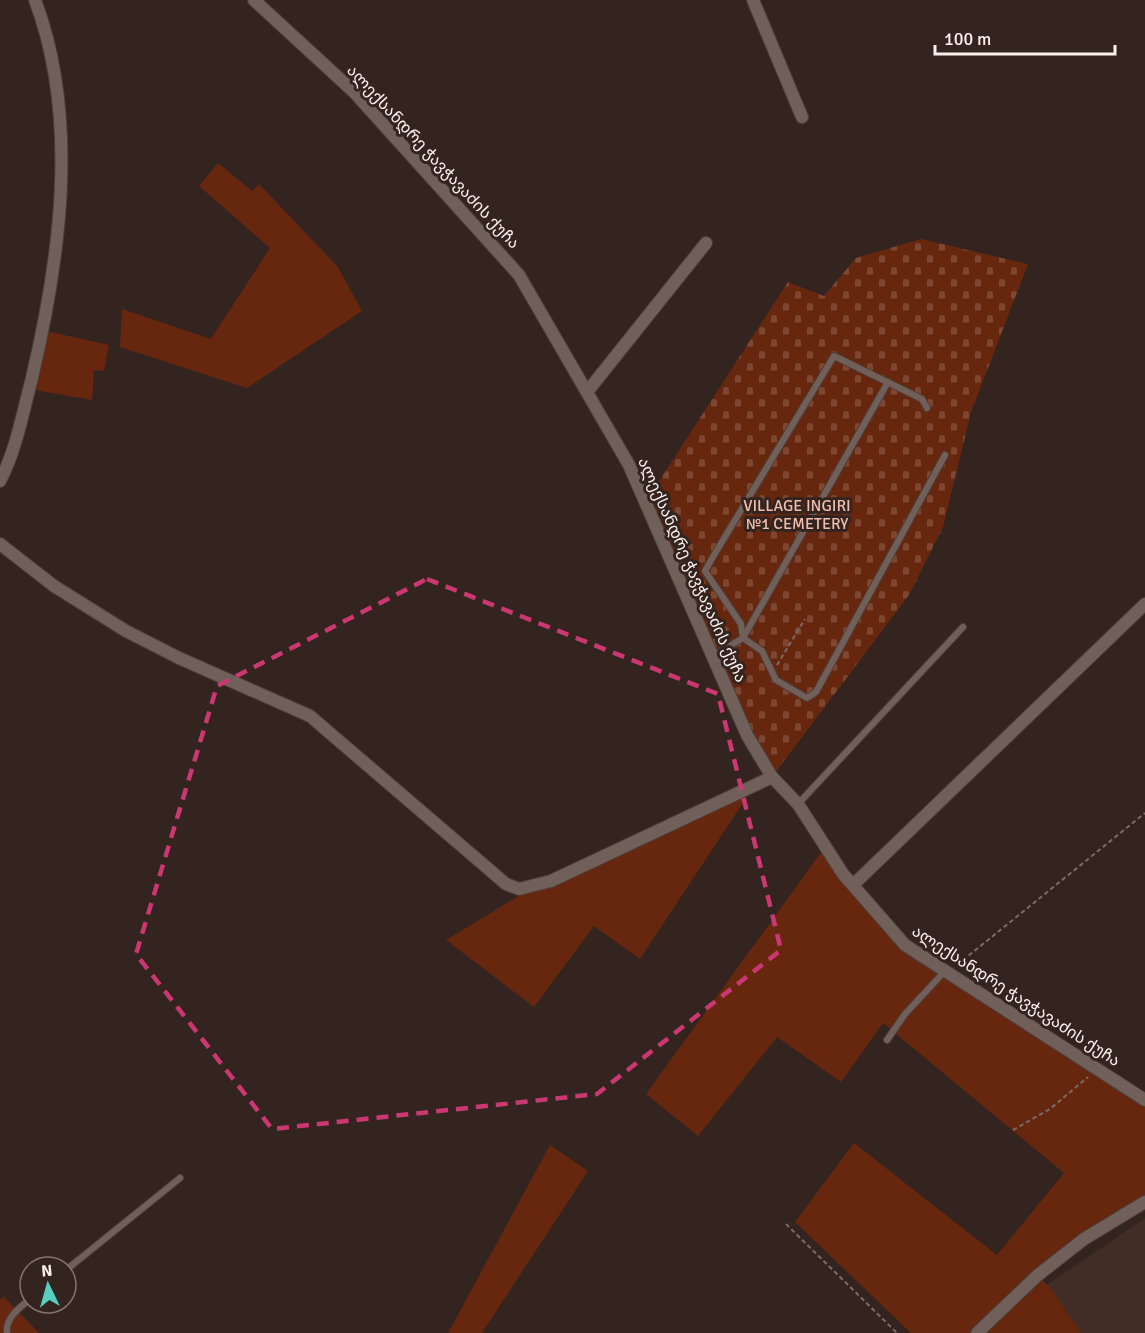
<svg xmlns="http://www.w3.org/2000/svg" width="1145" height="1333" font-family="Signika,'Noto Sans Georgian',sans-serif">
  <style>
    .built { fill: #422d26 }
    .grass { fill: #67270f }
    .cemetery { fill: url(#cemetery-stones) }
    .lines { fill: none; stroke-linecap: round; stroke-linejoin: round }
    .lane-casing { stroke: #4c3f3a; stroke-width: 8 }
    .street-casing { stroke: #4c3f3a; stroke-width: 14 }
    .path { stroke: #796b67; stroke-width: 2; stroke-dasharray: 4.5 3; stroke-linecap: butt }
    .lane { stroke: #715f5a; stroke-width: 6 }
    .street { stroke: #715f5a; stroke-width: 12 }
    .marked { fill: none; stroke: #cb3871; stroke-width: 4.5; stroke-dasharray: 12 8; stroke-linejoin: round }
    .labels { text-anchor: middle; dominant-baseline: central; stroke-width: 6; stroke-linejoin: round; paint-order: stroke }
    .street-label { font-size: 16px; fill: #fbf0ed; stroke: #33241f }
    .park-label { font-size: 16px; fill: #f1bead; stroke: #33241f }
  </style>
  <defs>
    <pattern id="cemetery-stones" width="16" height="16" patternUnits="userSpaceOnUse" patternTransform="scale(1.5)"><rect width="16" height="16" fill="#67270f"/><path d="M2 7V4a2 2 0 0 1 4 0v3zM10 15v-3a2 2 0 0 1 4 0v3z" fill="#7e4732"/></pattern>
  </defs>
  <rect width="100%" height="100%" fill="#33241f"/>
  <!-- built -->
  <polygon class="built" points="1145,1218 1145,1333 1081,1333 1047,1285"/>
  <!-- grass -->
  <g class="grass">
    <polygon points="218,163 252,191 259,184 338,267 362,311 247,388 120,347 122,309 211,339 270,248 199,186"/>
    <polygon points="42,330 109,345 104,371 94,370 92,400 29,389"/>
    <polygon points="756,783 640,959 594,926 534,1007 446,940 532,888"/>
    <polygon points="825,847 905,945 1145,1100 1145,1202 1038,1275 1052,1290 1081,1333 911,1333 795,1222 854,1143 997,1255 1064,1173 883,1023 841,1082 777,1037 698,1136 646,1094"/>
    <polygon points="550,1145 588,1171 482,1333 448,1333"/>
    <polygon points="4,1297 39,1333 0,1333 0,1299"/>
  </g>
  <!-- cemetery -->
  <polygon class="cemetery" points="921,239 1028,264 971,412 943,527 909,595 772,777 645,503 788,282 824,296 856,258"/>
  <g class="lines">
    <defs>
      <g id="lane">
        <polyline points="927,408 922,399 834,356 714,555 705,571 741,624 743,638 762,651 776,680 807,698 816,692 945,455"/>
        <polyline points="713,656 743,638 888,382"/>
        <polyline points="798,804 963,627"/>
        <polyline points="887,1040 905,1014 945,971"/>
        <polyline points="66,1270 180,1178"/>
        <path d="M7,1333C5,1318 20,1307 30,1299"/>
      </g>
      <g id="street">
        <polyline points="254,0 354,92 519,275 629,465 747,735 772,777 798,804 843,874 905,945 1145,1100"/>
        <polyline points="753,0 802,117"/>
        <polyline points="587,392 706,243"/>
        <path d="M0,481C16,450 22,416 31,382C60,260 80,120 35,0"/>
        <polyline points="0,544 54,586 126,631 179,658 310,716 506,884 519,889 551,881 772,777"/>
        <polyline points="853,885 1145,604"/>
        <polyline points="977,1333 1038,1275 1084,1239 1145,1202"/>
      </g>
    </defs>
    <!-- lane casing -->
    <use href="#lane" class="lane-casing"/>
    <!-- street casing -->
    <use href="#street" class="street-casing"/>
    <!-- path -->
    <g class="path">
      <polyline points="777,665 805,619"/>
      <polyline points="957,965 1145,813"/>
      <polyline points="1013,1130 1050,1109 1088,1077"/>
      <polyline points="786,1224 897,1333"/>
    </g>
    <!-- lane -->
    <use href="#lane" class="lane"/>
    <!-- street -->
    <use href="#street" class="street"/>
  </g>
  <!-- marked area -->
  <path class="marked" d="M427,579L718,694L781,950L597,1094L272,1129L136,954L217,686Z"/>
  <g class="labels">
    <!-- street labels -->
    <g class="street-label">
      <text transform="translate(433 157) rotate(47)">ალექსანდრე ჭავჭავაძის ქუჩა</text>
      <text transform="translate(692 570) rotate(66)">ალექსანდრე ჭავჭავაძის ქუჩა</text>
      <text transform="translate(1016 996) rotate(33)">ალექსანდრე ჭავჭავაძის ქუჩა</text>
    </g>
    <!-- park labels -->
    <g class="park-label">
      <text x="797" y="506">VILLAGE INGIRI<tspan x="797" dy="18">№1 CEMETERY</tspan></text>
    </g>
  </g>
  <!-- north arrow -->
  <g transform="translate(48 1285) rotate(355)"><circle r="28" fill="#33241f" stroke="#837671" stroke-width="1.5"/>
  <path d="M0-4.5L10 22L0 15L-10 22Z" fill="#57cec1"/>
  <text y="-9" font-size="16" font-weight="bold" text-anchor="middle" fill="#fbf0ed">N</text>
  </g>
  <!-- scale -->
  <path d="M935 45v9h180v-9" fill="none" stroke="#fbf0ed" stroke-width="3"/>
  <text x="944" y="45" font-size="18" fill="#fbf0ed" stroke="#33241f" stroke-width="4.5" paint-order="stroke">100 m</text>
</svg>
